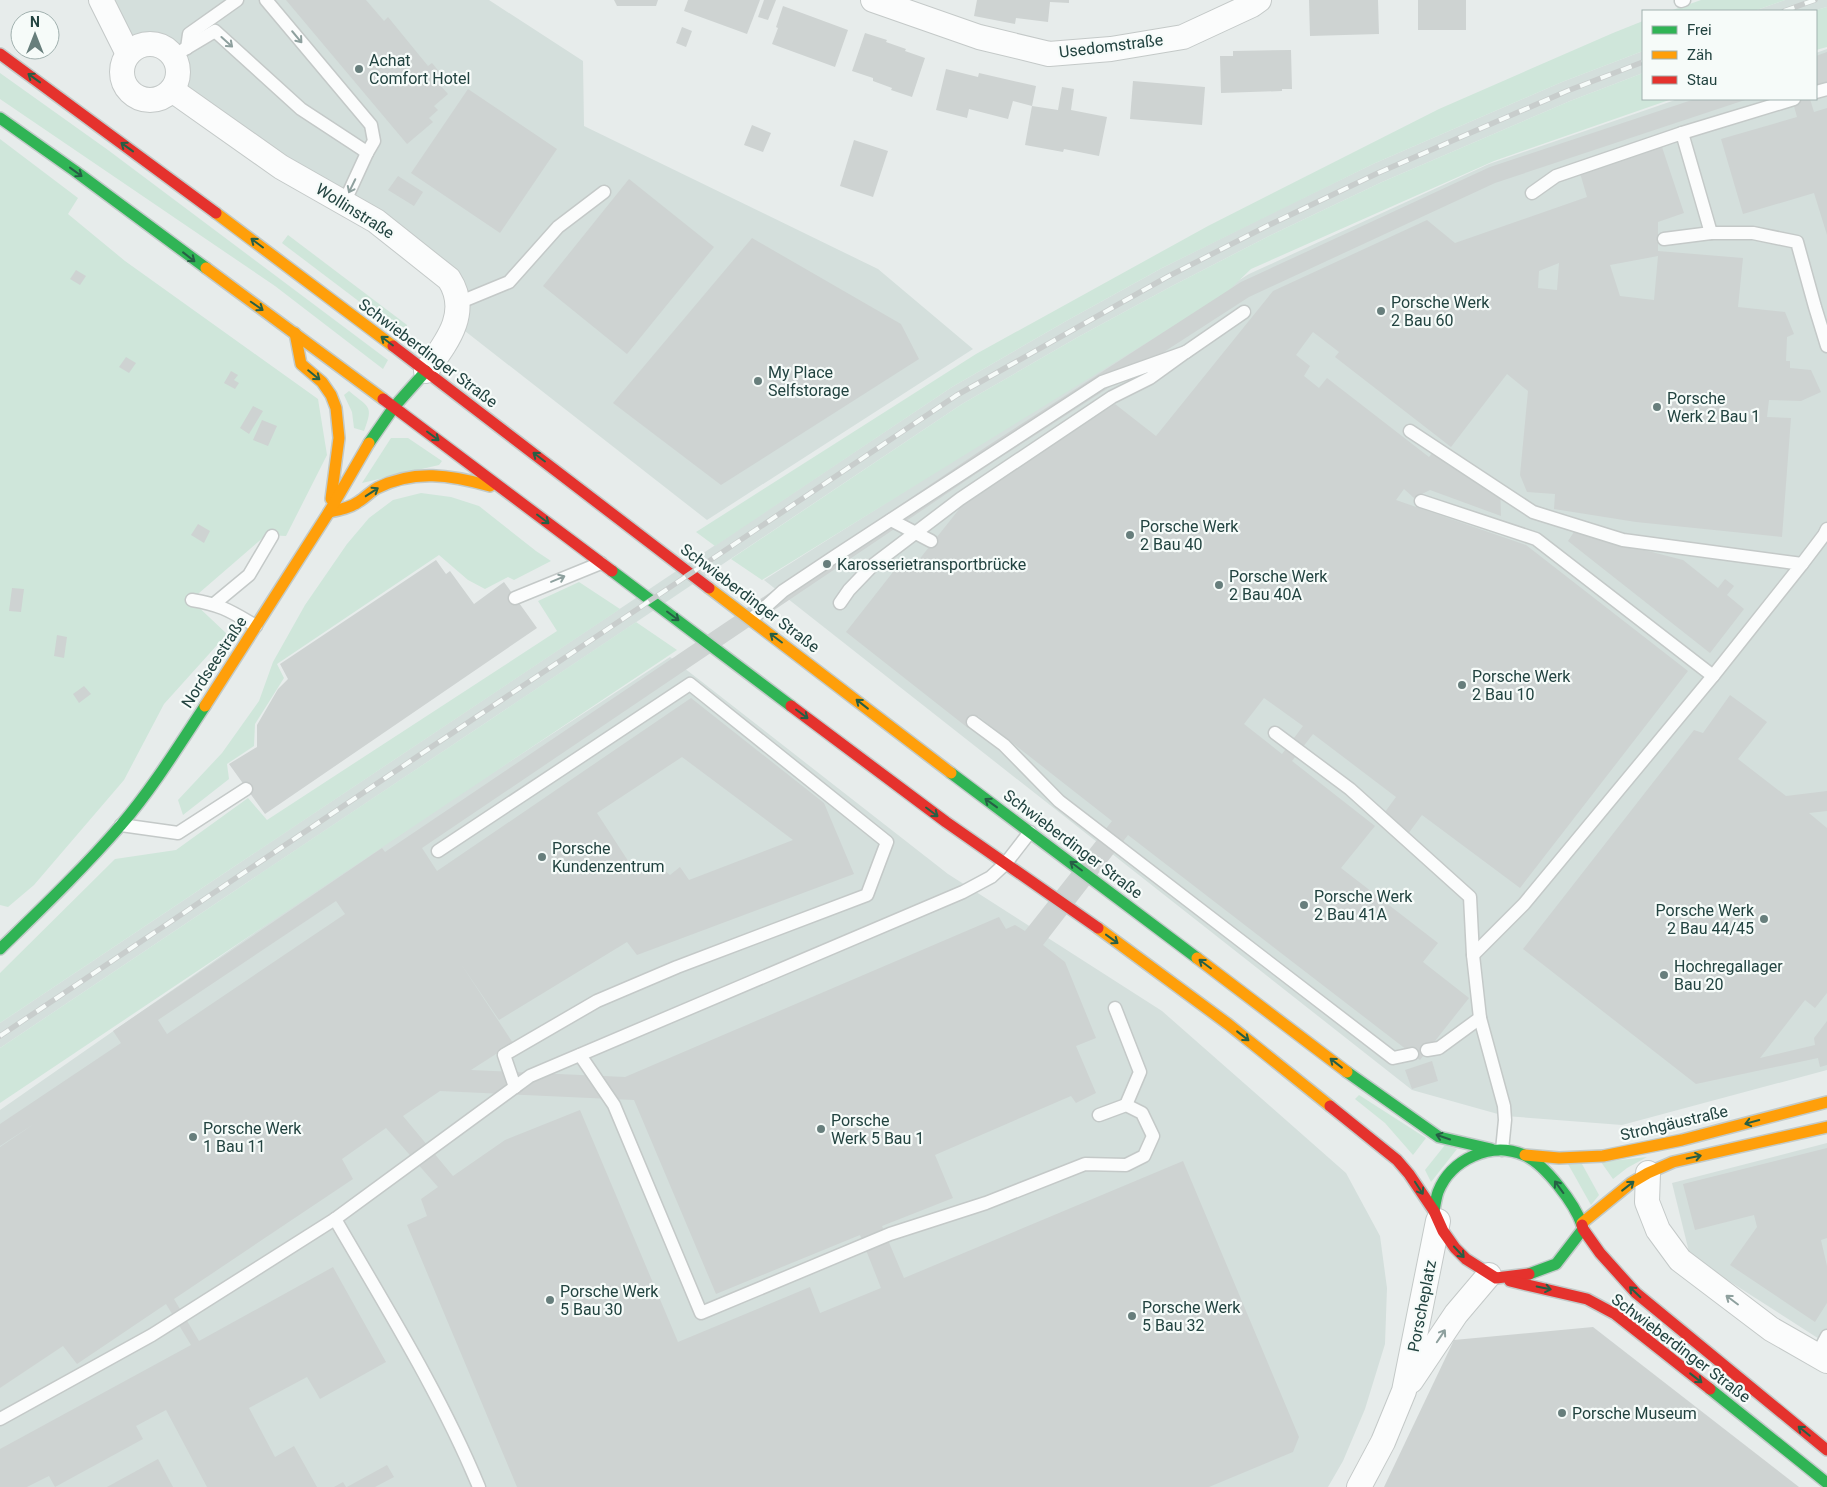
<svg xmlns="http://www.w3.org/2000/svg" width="1827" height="1487" font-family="Roboto,sans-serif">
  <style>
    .built { fill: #d4dfdc }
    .green { fill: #cfe6da }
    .building { fill: #ced3d2; fill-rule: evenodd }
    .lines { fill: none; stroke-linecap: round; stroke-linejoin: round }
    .lane-casing { stroke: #c4c9c8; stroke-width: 15 }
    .street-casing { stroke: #c4c9c8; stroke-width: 26 }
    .fast-casing { stroke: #c2cac9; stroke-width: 14 }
    .slow-casing { stroke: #c2cac9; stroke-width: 14 }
    .jam-casing { stroke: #c2cac9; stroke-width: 14 }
    .lane { stroke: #fbfcfc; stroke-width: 12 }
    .street { stroke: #fbfcfc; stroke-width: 24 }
    .fast { stroke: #30b455; stroke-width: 11 }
    .slow { stroke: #ff9f0a; stroke-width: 11 }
    .jam { stroke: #e5322d; stroke-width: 11 }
    .rail-casing { stroke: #c8cdcc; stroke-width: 5.5 }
    .rail { stroke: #f6fbf9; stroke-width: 4; stroke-dasharray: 11; stroke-linecap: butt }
    .oneway { stroke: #8ea09e }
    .oneway2 { stroke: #265f45 }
    .poi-dot { fill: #677e7c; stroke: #f6fbf9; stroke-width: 2 }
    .labels { text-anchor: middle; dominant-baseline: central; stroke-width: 4.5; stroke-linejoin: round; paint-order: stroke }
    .street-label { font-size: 16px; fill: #224340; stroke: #f6fbf9 }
    .poi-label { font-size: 16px; fill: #224340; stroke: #f6fbf9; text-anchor: start }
  </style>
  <rect width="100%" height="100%" fill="#e7eceb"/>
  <!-- built -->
  <g class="built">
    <polygon points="101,0 489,0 583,61 584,126 878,269 973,349 707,520 456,324 456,290 177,80 178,68 173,56 160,46 148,44 136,48"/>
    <polygon points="1785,0 1827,0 1827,7 1813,11 1754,11"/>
    <polygon points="1827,49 1827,1070 1622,1125 1505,1116 1412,1090 764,580 1249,274 1489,164 1678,99 1816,99 1816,53"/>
    <polygon points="1643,51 1643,73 1570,101 1382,182 1269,236 1172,286 1078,337 962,404 0,1048 0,1023 952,387 1068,320 1162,268 1262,218 1373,164 1562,82"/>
    <polygon points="670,657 948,874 1162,1011 1346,1173 1380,1236 1387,1288 1385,1344 1365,1409 1343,1461 1328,1487 0,1487 0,1110 359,860"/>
    <polygon points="1827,1143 1827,1344 1690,1256 1672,1183"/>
  </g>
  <!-- green -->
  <g class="green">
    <polygon points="1701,0 1785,0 1754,11 1670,11"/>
    <polygon points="1827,7 1827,47 1816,50 1816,11 1813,11"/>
    <polygon points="1643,21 1643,51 1562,82 1373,164 1162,268 1068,320 952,387 715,546 696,532 976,354 1208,226 1439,109 1613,33"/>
    <polygon points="0,73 108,150 388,360 383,369 275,286 0,99"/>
    <polygon points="1643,73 1643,99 1672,99 1494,161 1251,269 1224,295 762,580 731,559 962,404 1078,337 1172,286 1269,236 1382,182 1570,101"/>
    <polygon points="0,139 78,198 68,214 125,261 318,399 327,455 286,536 266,535 191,600 227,634 164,704 124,780 34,885 8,907 0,905"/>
    <polygon points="288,235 407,325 406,328 393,324 377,315 282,243"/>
    <path d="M349,391C369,408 374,405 364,431L354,428L352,412L344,395Z"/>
    <polygon points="391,438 408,438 442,461 439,465 362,483"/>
    <polygon points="421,493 451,497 479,506 536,551 551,561 514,580 508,577 485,589 468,580 439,555 277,664 284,678 255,724 254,746 227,764 229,779 183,815 178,800 222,753 259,701 273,662 305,605 347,544 369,518 393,500"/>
    <polygon points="579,582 620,609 0,1023 0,973 115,859 176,850 248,798 267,820 557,631 538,601"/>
    <polygon points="636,622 677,650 0,1103 0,1048"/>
    <polygon points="1359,1095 1426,1138 1413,1155 1385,1123 1355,1099"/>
    <polygon points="1445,1145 1457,1149 1431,1182 1425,1170"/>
    <polygon points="1647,1157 1627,1168 1613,1179 1601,1162"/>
    <polygon points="1568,1164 1582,1164 1599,1195 1591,1205"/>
  </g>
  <!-- building -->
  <g class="building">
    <polygon points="286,0 366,0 384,21 388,17 428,66 432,63 445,79 439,84 448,94 434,106 438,110 429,118 433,122 407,144"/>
    <polygon points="614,0 658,0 656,6 617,6"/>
    <polygon points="688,0 760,0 747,34 684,11"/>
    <polygon points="764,0 776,0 768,20 758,17"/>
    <polygon points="977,0 1069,0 1069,3 1050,2 1048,22 1016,18 1015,24 974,16"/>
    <polygon points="1309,0 1378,0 1379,34 1310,36"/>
    <rect x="1418" y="0" width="48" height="30"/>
    <polygon points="783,6 848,30 835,67 772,44 778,28 776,27"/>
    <polygon points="682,27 692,31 686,47 676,43"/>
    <polygon points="865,33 887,40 886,42 906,49 905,51 925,58 912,97 891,90 892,88 873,81 873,78 852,71"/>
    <polygon points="1291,50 1292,89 1282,89 1282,91 1221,93 1220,56 1233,56 1233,51"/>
    <polygon points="1827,52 1827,83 1816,87 1816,56"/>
    <polygon points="946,69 978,77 979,73 1036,86 1032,106 1013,101 1008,119 969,109 967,118 936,110"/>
    <polygon points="1133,81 1205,87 1202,125 1130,119"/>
    <polygon points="1062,87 1074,89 1071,110 1107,117 1099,156 1064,149 1063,152 1025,145 1032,106 1058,110"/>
    <polygon points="468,89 557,149 500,233 411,173"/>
    <path d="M1695,99H1748L1495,183L1249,297L995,461L422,848L437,871L691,698L824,803L854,874L637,955L627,942L499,1020L461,964L513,1043L471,1070L625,1077L999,917L1006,929L1015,925L1025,931L1112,821L978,716L968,728L846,632L904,558L914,566L964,503L1115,404L1156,436L1273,291L1427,220L1455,243L1587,197L1580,173L1662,147L1684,213L1658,222V251L1743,258L1738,307L1785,312L1794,334L1787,337L1786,361H1790V368L1811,370L1821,392L1801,401L1769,400L1767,417L1791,418L1782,537L1636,522L1554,509L1555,494L1527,492L1520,475L1528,391L1507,374L1451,447L1335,357L1339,352L1313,332L1296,355L1310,366L1304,376L1319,388L1327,378L1429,457L1438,446L1500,483L1501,516L1430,490L1414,498L1404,489L1396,500L1526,545L1688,671L1520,888L1422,815L1405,838L1379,820L1396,797L1313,734L1292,761L1375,826L1341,868L1438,943L1423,962L1469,998L1420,1060L1128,835L1043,945L1065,962L1096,1038L1076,1046L1096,1093L1076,1103L1071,1096L935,1155L953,1198L882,1226L904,1278L1183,1161L1299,1437L1293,1452L1209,1487H517L407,1225L427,1216L421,1199L438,1187L386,1128L342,1159L353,1179L174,1299L199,1341L333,1267L386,1362L320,1399L307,1377L249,1408L275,1457L294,1446L317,1487H207L166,1410L136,1426L143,1439L55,1487L49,1476L27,1487H0V1449L191,1345L166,1304L77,1364L63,1346L0,1388V1147L34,1124L0,1146V1124L121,1043L113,1031L382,848L385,852L986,447L1241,282L1490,167ZM1658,256L1654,300L1620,296L1610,265ZM1559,263L1557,290L1538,288L1539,271ZM1264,698L1303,726L1282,754L1244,724ZM682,757L793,840L689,880L680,867L670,875L664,870L654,867H644L634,870L597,813ZM336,901L345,914L167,1034L158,1020ZM440,1091L634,1100L716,1294L860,1235L881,1288L820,1313L810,1287L678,1342L580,1110L505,1140L453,1176L403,1116Z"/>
    <polygon points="1792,99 1810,99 1814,112 1827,108 1827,235 1814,193 1743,214 1721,139 1797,117"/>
    <polygon points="752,125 771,133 763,152 744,145"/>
    <polygon points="854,140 888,151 873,197 840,186"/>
    <polygon points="398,176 423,192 414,206 388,190"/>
    <polygon points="629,179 714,247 627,354 543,286"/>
    <polygon points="752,238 901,324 919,359 721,485 613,403"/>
    <polygon points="76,270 86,276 80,285 70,279"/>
    <polygon points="126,357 136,363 129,373 119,367"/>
    <polygon points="231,371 238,375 234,380 239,383 235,389 224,383"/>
    <polygon points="253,406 263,411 249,434 240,428"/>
    <polygon points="262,420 277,426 268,446 253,440"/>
    <polygon points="198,524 210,531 204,543 191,535"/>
    <polygon points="1574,532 1683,560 1718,588 1725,579 1734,586 1727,595 1744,609 1710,653 1568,541"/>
    <polygon points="436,560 446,574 450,571 474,604 504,582 537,628 265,814 229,764 257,747 257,725 278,689 288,679 280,664"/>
    <polygon points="12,588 24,589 21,612 9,611"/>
    <polygon points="57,635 67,637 64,658 54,656"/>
    <polygon points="84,686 91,694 79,703 73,694"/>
    <polygon points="1730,695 1767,722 1738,759 1786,796 1827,791 1827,811 1809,813 1827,828 1827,993 1815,1008 1805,1000 1760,1058 1815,1045 1814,1038 1827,1021 1827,1065 1820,1067 1818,1058 1696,1084 1523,949 1694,730 1703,733"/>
    <polygon points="1432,1061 1438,1081 1412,1089 1405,1070"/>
    <polygon points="1827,1148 1827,1238 1821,1240 1827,1266 1827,1303 1815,1322 1730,1265 1757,1227 1754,1215 1695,1230 1683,1184"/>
    <polygon points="1593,1327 1799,1487 1384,1487 1454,1340"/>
    <polygon points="158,1459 173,1487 107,1487"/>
    <polygon points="387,1465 394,1477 375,1487 347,1487"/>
    <polygon points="343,1482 346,1487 334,1487"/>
  </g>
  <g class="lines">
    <defs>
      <g id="lane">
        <polyline points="266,0 371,125 374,141 367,153"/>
        <polyline points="1681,1 1684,0"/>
        <polyline points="187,48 189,34 237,0"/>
        <polyline points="173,56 215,31 301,109 362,149 367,153 344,203"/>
        <polyline points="1816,92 1827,89"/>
        <polyline points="1682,133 1794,99"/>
        <polyline points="1532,193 1556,176 1682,133 1711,233"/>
        <polyline points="1664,239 1711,233 1753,233 1797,242 1815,307 1827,346"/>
        <polyline points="458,303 509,282 558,227 604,192"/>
        <polyline points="1186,352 1244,312"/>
        <polyline points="1410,431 1533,512 1623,540 1802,564 1713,676"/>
        <polyline points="1421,501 1536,539 1713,676 1524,904 1473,955"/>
        <polyline points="891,520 931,541"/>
        <polyline points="1802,564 1824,535 1827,529"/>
        <polyline points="515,598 601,563"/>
        <path d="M192,600C222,605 230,611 256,626"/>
        <polyline points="214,604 249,575 272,536"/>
        <polyline points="752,619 783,591 837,555 1102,382 1186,352 1150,378 1112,397 960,499 873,565 849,590 840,603"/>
        <polyline points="973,722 1004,745 1059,801 1393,1058 1412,1054"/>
        <polyline points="1275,733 1350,789 1470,897 1473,955 1480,1018 1504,1106 1505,1120 1502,1150"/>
        <polyline points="121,825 178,833 246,789"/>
        <polyline points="438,851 690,684 887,842 867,895 677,967 597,1001 504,1055 515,1087"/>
        <polyline points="1115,1008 1140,1072 1126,1105"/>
        <polyline points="1427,1050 1439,1048 1480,1018"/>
        <polyline points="580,1055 614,1105 701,1313 890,1234 986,1203 1085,1164 1126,1165 1144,1156 1153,1136 1142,1113 1126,1105 1099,1115"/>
        <path d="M335,1219C386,1307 440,1393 479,1487"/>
        <polyline points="1817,1355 1827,1336"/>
        <polyline points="0,1419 152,1335 335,1219 530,1076 963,892 991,877 1006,863 1030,832"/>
      </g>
      <g id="street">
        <polyline points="101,0 128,54"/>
        <polyline points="873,0 979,37 1049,54 1111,49 1183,37 1252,5 1259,0"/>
        <circle cx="150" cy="72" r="28"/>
        <path d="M172,90L281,167L376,221L449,279C471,313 446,343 426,371"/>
        <polyline points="1648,1173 1647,1202 1658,1230 1680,1260 1771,1329 1827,1361"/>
        <polyline points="1411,1381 1456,1314 1489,1275"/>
        <polyline points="1359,1487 1383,1442 1404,1391 1438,1221"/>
      </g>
      <g id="fast">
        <polyline points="0,118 75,171 206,268"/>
        <polyline points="369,443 394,407 426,371"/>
        <polyline points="612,571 791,706"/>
        <polyline points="951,773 1197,958"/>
        <path d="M0,949C41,909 83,869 121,825C152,789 178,747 205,706"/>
        <polyline points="1347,1072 1439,1137 1491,1149"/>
        <path d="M1434,1211C1435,1205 1436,1198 1438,1192C1451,1159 1491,1141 1524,1155C1545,1164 1575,1204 1582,1225"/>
        <polyline points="1529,1274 1556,1264 1583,1229"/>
        <polyline points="1710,1389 1827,1483"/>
      </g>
      <g id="slow">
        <polyline points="216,213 393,346"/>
        <polyline points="206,268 383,399"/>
        <polyline points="295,333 301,364 322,382 331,395 336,408 339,438 331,499"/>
        <path d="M329,512C339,510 350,508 358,502C365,498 370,492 377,488C414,469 451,475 490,486"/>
        <polyline points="709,588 951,773"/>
        <polyline points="205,706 329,512 369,443"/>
        <polyline points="1098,928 1228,1024 1330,1106"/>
        <polyline points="1197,958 1347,1072"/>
        <polyline points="1525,1155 1559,1158 1603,1156 1682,1140 1827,1102"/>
        <polyline points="1582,1223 1631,1183 1648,1173 1673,1162 1827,1127"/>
      </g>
      <g id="jam">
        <polyline points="0,54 216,213"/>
        <polyline points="393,346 709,588"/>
        <polyline points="383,399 612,571"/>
        <polyline points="791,706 946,822 1098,928"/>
        <polyline points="1330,1106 1397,1160 1409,1174 1434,1211 1443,1231 1455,1248 1466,1259 1496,1278 1529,1274"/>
        <polyline points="1582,1225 1583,1229 1600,1253 1636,1293 1827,1450"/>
        <polyline points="1510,1281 1587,1299 1615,1314 1710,1389"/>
      </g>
    </defs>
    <!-- lane casing -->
    <use href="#lane" class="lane-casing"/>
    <!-- street casing -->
    <use href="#street" class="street-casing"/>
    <!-- fast casing -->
    <use href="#fast" class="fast-casing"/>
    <!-- slow casing -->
    <use href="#slow" class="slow-casing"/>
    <!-- jam casing -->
    <use href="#jam" class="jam-casing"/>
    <!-- lane -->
    <use href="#lane" class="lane"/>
    <!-- street -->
    <use href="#street" class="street"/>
    <!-- fast -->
    <use href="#fast" class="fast"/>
    <!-- slow -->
    <use href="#slow" class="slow"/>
    <!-- jam -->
    <use href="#jam" class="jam"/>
    <defs>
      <g id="rail">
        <polyline points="1784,11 1815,0"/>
        <polyline points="0,1036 957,395 1167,277 1265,227 1378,173 1567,91 1643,62"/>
      </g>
    </defs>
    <!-- rail casing -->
    <use href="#rail" class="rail-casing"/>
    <!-- rail -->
    <use href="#rail" class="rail"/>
  </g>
  <!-- one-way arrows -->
  <defs><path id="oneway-shaft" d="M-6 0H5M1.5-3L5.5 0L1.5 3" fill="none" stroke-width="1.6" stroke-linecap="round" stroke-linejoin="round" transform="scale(1.25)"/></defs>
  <g class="oneway">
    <use href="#oneway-shaft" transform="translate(297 37) rotate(50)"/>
    <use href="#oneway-shaft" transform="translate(227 42) rotate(42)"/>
    <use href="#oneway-shaft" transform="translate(352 186) rotate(116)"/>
    <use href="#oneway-shaft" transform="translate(558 579) rotate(-23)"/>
    <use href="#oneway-shaft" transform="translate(1732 1300) rotate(-143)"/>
    <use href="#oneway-shaft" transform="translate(1441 1336) rotate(-56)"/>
  </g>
  <g class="oneway2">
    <use href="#oneway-shaft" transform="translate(34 78) rotate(-144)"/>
    <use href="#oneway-shaft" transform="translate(127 147) rotate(-144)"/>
    <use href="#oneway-shaft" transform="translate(76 172) rotate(36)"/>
    <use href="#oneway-shaft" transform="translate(257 243) rotate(-143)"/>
    <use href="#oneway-shaft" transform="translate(189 257) rotate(38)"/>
    <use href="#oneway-shaft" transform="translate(257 306) rotate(35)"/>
    <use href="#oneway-shaft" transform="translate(387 341) rotate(-143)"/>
    <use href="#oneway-shaft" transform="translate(314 375) rotate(39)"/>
    <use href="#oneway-shaft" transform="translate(433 436) rotate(37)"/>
    <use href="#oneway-shaft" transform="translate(539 457) rotate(-143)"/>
    <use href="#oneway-shaft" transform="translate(372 492) rotate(-33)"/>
    <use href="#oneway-shaft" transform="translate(543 519) rotate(37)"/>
    <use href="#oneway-shaft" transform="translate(673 616) rotate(37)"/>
    <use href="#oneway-shaft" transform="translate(776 638) rotate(-143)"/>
    <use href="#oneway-shaft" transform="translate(862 704) rotate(-142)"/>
    <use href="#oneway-shaft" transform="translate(802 714) rotate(37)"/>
    <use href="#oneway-shaft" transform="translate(991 803) rotate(-144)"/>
    <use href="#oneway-shaft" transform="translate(932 812) rotate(37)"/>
    <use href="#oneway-shaft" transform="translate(1076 866) rotate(-143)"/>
    <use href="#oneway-shaft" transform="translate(1112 939) rotate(36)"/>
    <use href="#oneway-shaft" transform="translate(1205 964) rotate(-143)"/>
    <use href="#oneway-shaft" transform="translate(1243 1036) rotate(38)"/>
    <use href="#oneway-shaft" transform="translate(1336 1063) rotate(-142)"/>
    <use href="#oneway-shaft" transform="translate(1752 1122) rotate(165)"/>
    <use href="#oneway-shaft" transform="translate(1443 1137) rotate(-161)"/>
    <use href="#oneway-shaft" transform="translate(1694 1157) rotate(-12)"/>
    <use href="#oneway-shaft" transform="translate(1628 1186) rotate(-38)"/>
    <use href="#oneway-shaft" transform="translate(1559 1187) rotate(-126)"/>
    <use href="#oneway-shaft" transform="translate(1419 1188) rotate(57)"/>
    <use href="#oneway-shaft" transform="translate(1459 1252) rotate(47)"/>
    <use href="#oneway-shaft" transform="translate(1544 1288) rotate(12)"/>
    <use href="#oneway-shaft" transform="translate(1635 1292) rotate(-136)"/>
    <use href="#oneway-shaft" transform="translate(1696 1378) rotate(38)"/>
    <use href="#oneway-shaft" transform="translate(1804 1431) rotate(-141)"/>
  </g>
  <!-- markers -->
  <g class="poi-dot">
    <circle cx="359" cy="69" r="5"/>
    <circle cx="1381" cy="311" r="5"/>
    <circle cx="758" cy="381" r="5"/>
    <circle cx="1657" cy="407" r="5"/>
    <circle cx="1130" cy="535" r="5"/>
    <circle cx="827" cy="564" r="5"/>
    <circle cx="1219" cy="585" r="5"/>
    <circle cx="1462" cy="685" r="5"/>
    <circle cx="542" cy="857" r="5"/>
    <circle cx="1304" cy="905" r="5"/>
    <circle cx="1764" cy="919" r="5"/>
    <circle cx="1664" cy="975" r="5"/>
    <circle cx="821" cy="1129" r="5"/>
    <circle cx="193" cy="1137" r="5"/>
    <circle cx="550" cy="1300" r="5"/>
    <circle cx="1132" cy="1316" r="5"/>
    <circle cx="1562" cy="1413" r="5"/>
  </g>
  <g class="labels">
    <!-- street labels -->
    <g class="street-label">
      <text transform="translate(1111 46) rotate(-7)">Usedomstraße</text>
      <text transform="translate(355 211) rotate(32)">Wollinstraße</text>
      <text transform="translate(428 353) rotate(37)">Schwieberdinger Straße</text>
      <text transform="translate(750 598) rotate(37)">Schwieberdinger Straße</text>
      <text transform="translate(214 662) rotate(-57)">Nordseestraße</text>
      <text transform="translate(1073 844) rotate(37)">Schwieberdinger Straße</text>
      <text transform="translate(1674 1123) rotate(-13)">Strohgäustraße</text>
      <text transform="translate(1422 1306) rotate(-79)">Porscheplatz</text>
      <text transform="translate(1681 1348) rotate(37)">Schwieberdinger Straße</text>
    </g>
    <!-- poi labels -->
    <g class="poi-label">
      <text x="369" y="60">Achat<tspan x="369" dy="18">Comfort Hotel</tspan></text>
      <text x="1391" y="302">Porsche Werk<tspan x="1391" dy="18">2 Bau 60</tspan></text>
      <text x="768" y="372">My Place<tspan x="768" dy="18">Selfstorage</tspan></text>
      <text x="1667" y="398">Porsche<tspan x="1667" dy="18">Werk 2 Bau 1</tspan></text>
      <text x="1140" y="526">Porsche Werk<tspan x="1140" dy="18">2 Bau 40</tspan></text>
      <text x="837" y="564">Karosserietransportbrücke</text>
      <text x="1229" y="576">Porsche Werk<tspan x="1229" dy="18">2 Bau 40A</tspan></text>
      <text x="1472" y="676">Porsche Werk<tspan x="1472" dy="18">2 Bau 10</tspan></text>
      <text x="552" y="848">Porsche<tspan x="552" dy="18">Kundenzentrum</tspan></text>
      <text x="1314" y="896">Porsche Werk<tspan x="1314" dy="18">2 Bau 41A</tspan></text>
      <text x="1754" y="910" text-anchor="end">Porsche Werk<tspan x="1754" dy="18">2 Bau 44/45</tspan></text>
      <text x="1674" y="966">Hochregallager<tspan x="1674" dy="18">Bau 20</tspan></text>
      <text x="831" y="1120">Porsche<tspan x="831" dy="18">Werk 5 Bau 1</tspan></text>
      <text x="203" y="1128">Porsche Werk<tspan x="203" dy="18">1 Bau 11</tspan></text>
      <text x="560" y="1291">Porsche Werk<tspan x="560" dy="18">5 Bau 30</tspan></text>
      <text x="1142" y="1307">Porsche Werk<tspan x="1142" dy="18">5 Bau 32</tspan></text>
      <text x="1572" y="1413">Porsche Museum</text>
    </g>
  </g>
  <!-- legend -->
  <rect x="1642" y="10" width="175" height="90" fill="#f6fbf9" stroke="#a1b1af"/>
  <rect x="1652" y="26" width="25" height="8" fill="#30b455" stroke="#a1b1af"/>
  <text x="1687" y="35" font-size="15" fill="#224340">Frei</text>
  <rect x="1652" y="51" width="25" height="8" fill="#ff9f0a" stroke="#a1b1af"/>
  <text x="1687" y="60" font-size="15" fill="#224340">Zäh</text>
  <rect x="1652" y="76" width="25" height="8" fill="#e5322d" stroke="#a1b1af"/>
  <text x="1687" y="85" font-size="15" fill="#224340">Stau</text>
  <!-- north arrow -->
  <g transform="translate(35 35)"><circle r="24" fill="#f6fbf9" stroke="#a1b1af"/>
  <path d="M0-4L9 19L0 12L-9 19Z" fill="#677e7c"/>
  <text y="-8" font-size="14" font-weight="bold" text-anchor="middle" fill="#224340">N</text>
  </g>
</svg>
